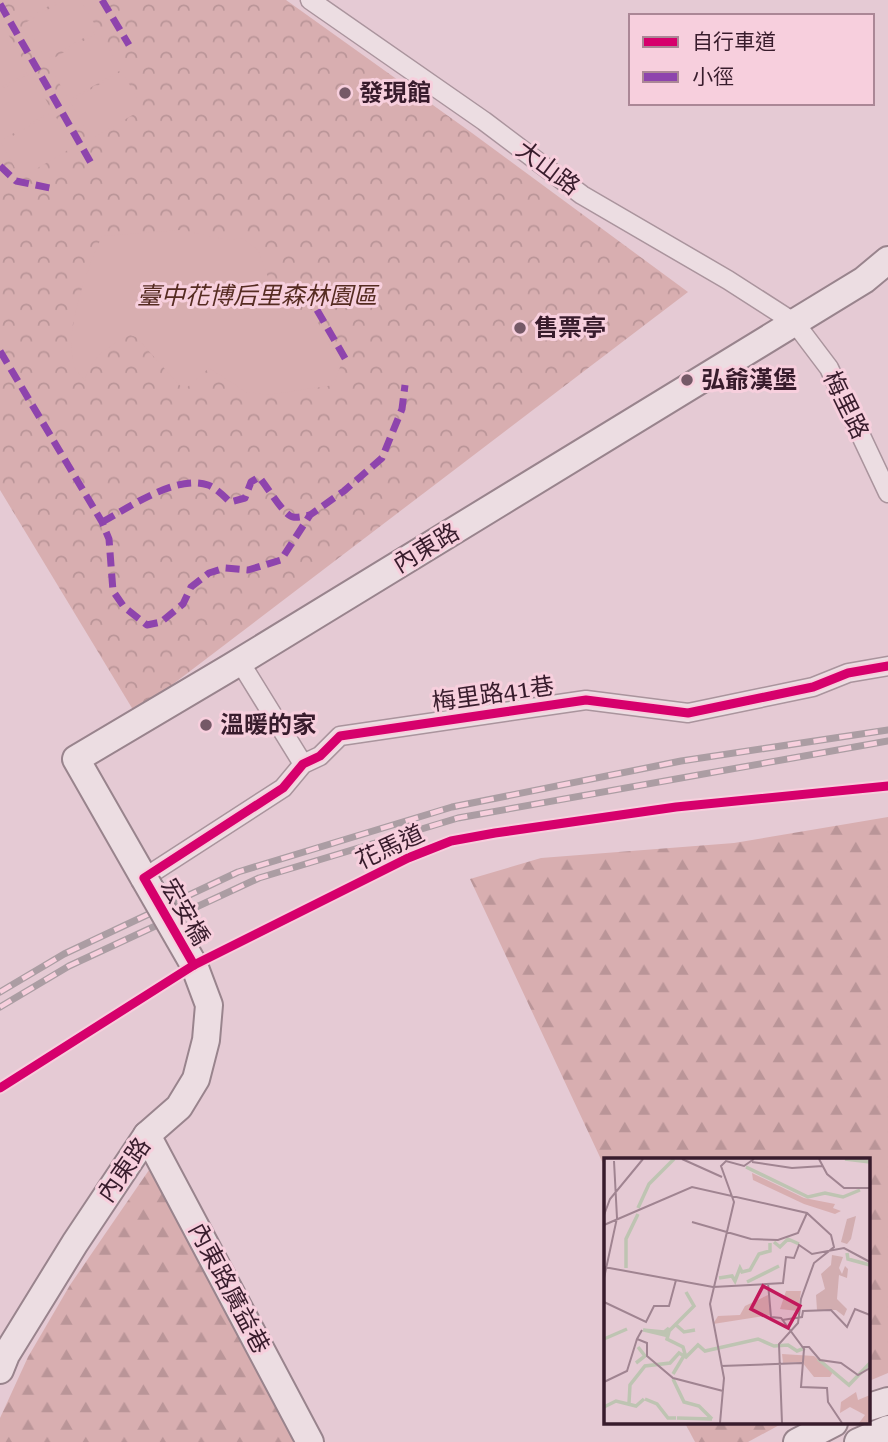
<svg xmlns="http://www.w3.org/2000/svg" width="888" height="1442" font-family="'Roboto Serif','Noto Sans TC',serif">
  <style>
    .forest { fill: url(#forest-firs) }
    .park { fill: url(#park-crowns) }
    .garden { fill: #d8aeb0 }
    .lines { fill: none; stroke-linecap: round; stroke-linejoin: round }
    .street-casing { stroke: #aa949d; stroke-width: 21 }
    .secondary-casing { stroke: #99848d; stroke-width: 30 }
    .street { stroke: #ecdde2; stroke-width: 18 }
    .secondary { stroke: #ecdde2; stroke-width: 26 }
    .rail-casing { stroke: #ab9da3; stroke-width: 7 }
    .rail { stroke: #f7cfdd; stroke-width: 4.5; stroke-dasharray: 13; stroke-linecap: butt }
    .secondary-bridge-casing { stroke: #99848d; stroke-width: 30; stroke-linecap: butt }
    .secondary-bridge { stroke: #ecdde2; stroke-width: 26 }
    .quiet { stroke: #8e44ad; stroke-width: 7; stroke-dasharray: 14 7; stroke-linecap: butt }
    .cycleway-casing { stroke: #f7cfdd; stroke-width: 13 }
    .cycleway { stroke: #d6006c; stroke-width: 9 }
    .poi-dot { fill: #755967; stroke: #f7cfdd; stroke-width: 2.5 }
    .labels { text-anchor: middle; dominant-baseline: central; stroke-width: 6; stroke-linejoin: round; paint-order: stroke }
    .poi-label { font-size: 24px; font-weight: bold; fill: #381c2c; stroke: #f7cfdd; text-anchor: start }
    .street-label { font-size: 24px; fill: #381c2c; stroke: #f7cfdd }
    .park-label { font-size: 24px; font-style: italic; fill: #562c22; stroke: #f7cfdd }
    .inset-river { fill: none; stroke: #bec4b2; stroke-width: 3.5 }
    .inset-road { fill: none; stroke: #a08491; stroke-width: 2 }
    .view { fill: #c2185b; fill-opacity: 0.15; stroke: #c2185b; stroke-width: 3.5 }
    .inset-edge { fill: none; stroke: #381c2c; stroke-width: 3.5 }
  </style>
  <defs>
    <pattern id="forest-firs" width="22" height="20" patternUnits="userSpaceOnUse" patternTransform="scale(1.75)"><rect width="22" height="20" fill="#d8aeb0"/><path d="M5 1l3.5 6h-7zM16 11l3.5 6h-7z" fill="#ba9598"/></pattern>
    <pattern id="park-crowns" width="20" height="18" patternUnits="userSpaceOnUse" patternTransform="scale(1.75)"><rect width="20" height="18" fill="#d8aeb0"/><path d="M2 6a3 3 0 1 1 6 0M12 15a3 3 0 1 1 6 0" fill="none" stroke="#ba9598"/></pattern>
  </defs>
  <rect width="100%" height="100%" fill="#e5cad4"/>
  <!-- forest -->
  <g class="forest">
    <polygon points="888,817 888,1373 869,1381 869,1160 606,1160 606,1170 470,879 541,858 734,843"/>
    <polygon points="149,1170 299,1442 0,1442 0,1418 28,1357 70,1285"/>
    <polygon points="685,1423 783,1423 748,1442 695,1442"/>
  </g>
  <!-- park -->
  <polygon class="park" points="0,0 286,0 472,133 688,292 135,713 0,490"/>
  <!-- garden -->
  <g class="garden">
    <polygon points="11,0 59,0 23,21"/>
    <polygon points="64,0 81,0 98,30 46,59 25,23"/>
    <polygon points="99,32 121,70 69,100 47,62"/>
    <polygon points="8,34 30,71 0,88 0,38"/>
    <polygon points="122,71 143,109 91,139 70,102"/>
    <polygon points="31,73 52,111 0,141 0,90"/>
    <polygon points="53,112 73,147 21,178 1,143"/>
    <path d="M180,230L228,240L242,238L258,250L268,277L290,308L312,312L341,364L334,385L268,395L246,392L209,368L184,390L136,337L130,335C110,345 89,358 85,381C82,377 77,372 75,368C62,334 88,267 102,236Z"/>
  </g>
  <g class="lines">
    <defs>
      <g id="street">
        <polyline points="310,0 484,121 582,195 728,280 795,323 829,368 888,493"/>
        <polyline points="240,662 303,764"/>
        <polyline points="144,878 283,788 303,764 320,756 340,736 586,700 688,713 813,687 848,673 888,666"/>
      </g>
      <g id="secondary">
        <polyline points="144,878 76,759 231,667 864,280 888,260"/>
        <polyline points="147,1135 310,1442"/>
        <polyline points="0,1370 6,1355 75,1243 147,1135 179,1107 196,1079 206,1040 209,1005 194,965"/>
        <polyline points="869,1407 888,1401"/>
        <polyline points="797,1442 834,1423"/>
        <polyline points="858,1442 888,1429"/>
      </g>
    </defs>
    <!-- street casing -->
    <use href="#street" class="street-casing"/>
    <!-- secondary casing -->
    <use href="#secondary" class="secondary-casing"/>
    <!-- street -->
    <use href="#street" class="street"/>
    <!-- secondary -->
    <use href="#secondary" class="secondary"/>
    <defs>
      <g id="rail">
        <polyline points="0,992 64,954 238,872 452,807 681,761 888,730"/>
        <polyline points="0,1007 69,966 259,878 458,818 888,741"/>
      </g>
    </defs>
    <!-- rail casing -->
    <use href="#rail" class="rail-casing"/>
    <!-- rail -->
    <use href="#rail" class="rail"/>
    <defs>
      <polyline id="secondary-bridge" points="144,878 194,965"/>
    </defs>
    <!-- secondary-bridge casing -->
    <use href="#secondary-bridge" class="secondary-bridge-casing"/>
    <!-- secondary-bridge -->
    <use href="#secondary-bridge" class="secondary-bridge"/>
    <!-- quiet -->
    <g class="quiet">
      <polyline points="102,0 129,45"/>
      <polyline points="0,4 91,163"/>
      <polyline points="0,166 16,181 50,188"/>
      <polyline points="317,310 346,360"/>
      <polyline points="0,351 102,522 109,539 113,591 124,607 147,625 161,622 183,604 191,587 209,573 225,568 248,570 281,560 310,515 344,491 382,458 402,409 405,385"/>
      <path d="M102,522C130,507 177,474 208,485C216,488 224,496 230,502L245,498L251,482L259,477C267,486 284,516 293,517C298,518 305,516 310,515"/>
    </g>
    <defs>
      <g id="cycleway">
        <polyline points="194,965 144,878 283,788 303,764 320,756 340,736 586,700 688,713 813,687 848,673 888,666"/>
        <polyline points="0,1088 194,965 408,858 451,841 495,833 676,807 888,786"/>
      </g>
    </defs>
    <!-- cycleway casing -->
    <use href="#cycleway" class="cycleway-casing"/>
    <!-- cycleway -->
    <use href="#cycleway" class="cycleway"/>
  </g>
  <!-- markers -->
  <g class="poi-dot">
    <circle cx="345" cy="93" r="7"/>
    <circle cx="520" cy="328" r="7"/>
    <circle cx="687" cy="380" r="7"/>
    <circle cx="206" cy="725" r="7"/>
  </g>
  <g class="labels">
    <!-- poi labels -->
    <g class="poi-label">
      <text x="359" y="93">發現館</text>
      <text x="534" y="328">售票亭</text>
      <text x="701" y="380">弘爺漢堡</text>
      <text x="220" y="725">溫暖的家</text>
    </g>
    <!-- street labels -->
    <g class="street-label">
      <text transform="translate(548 168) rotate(37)">大山路</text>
      <text transform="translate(846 405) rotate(64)">梅里路</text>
      <text transform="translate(426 548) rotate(-31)">內東路</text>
      <text transform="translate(493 694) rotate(-8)">梅里路41巷</text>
      <text transform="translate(390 847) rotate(-25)">花馬道</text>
      <text transform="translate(185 912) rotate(60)">宏安橋</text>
      <text transform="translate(124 1170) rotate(-55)">內東路</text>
      <text transform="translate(229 1288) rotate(62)">內東路廣益巷</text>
    </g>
    <!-- park labels -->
    <g class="park-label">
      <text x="257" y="296">臺中花博后里森林園區</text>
    </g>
  </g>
  <!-- overview -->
  <g transform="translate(604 1158)">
    <rect width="266" height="266" fill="#e5cad4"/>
    <path d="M148,15L200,40L231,46L229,50L237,53L231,56L200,46L149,22ZM182,133H197L194,153L176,151ZM252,234L254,242L266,237V265H255L261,257L246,249L236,255L237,244Z" fill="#d8aeb0"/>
    <path d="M252,58L247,81L243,86L237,84L243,61ZM228,97L239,99L235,110L238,116L241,108L244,111L243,120L235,117L233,141L243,151L240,158L232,152H213L212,137L221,131L217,116L227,107Z" fill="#d2adb0"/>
    <path d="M164,137L167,157L109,166L114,158L136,157L141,148ZM178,196L210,198L229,214L226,219H210L198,204L179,205Z" fill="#d8aeb0"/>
    <path class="inset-river" d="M241,1L266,4M142,9L204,39L221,35L239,39L256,32M34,50L45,26L70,1M170,84L176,89L184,81L195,86M243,95L244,101L266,107M22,110V81L34,56M115,120L128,118L131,123L136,110L138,114L146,112L155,96L166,93V85M143,124L175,108M76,162L90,148L82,134M71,166L80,174L91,172M66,170L63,181L79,189L81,196L69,216M39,172L60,174L65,170M40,172L61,177L76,162M0,181L23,171M214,201L245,227L266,205M32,205L41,198L34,189M69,221L80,244L95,248L108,261M41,241L53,246L64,260H72M25,245L26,227L41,208L66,205L75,195L82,199L94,187L101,193L154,181L170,188L184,187L193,193L201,190M0,249L12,243L32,248L40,241M73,260L108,261"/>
    <path class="inset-road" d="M78,1L118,19M215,1L223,16L240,30H266M148,4L188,10L219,8M0,57L6,41L39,1M88,64L147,81L174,82L194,75L203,55M0,67L88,29L203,55L227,77L230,89L210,105L197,141L194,165L175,186L178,265M0,109L109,129L180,125M0,120L13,60L10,3M164,125L167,159L177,160L200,191L197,229L223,230L224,244L238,265M179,125L182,99L190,100L195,87L208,96L240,90L266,104M0,144L42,164L50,148H65L72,122M178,162L198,159L199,153L227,152L243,169L251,151L266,157M38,172L33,181L43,185V198L69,220L119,233M199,189H205L216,202L237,205L254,217L266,210M117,208L198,205M0,224L23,213L33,181M116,265L120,220L106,146L130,44L117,8L122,3L140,8L150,1"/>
    <path class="view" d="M159,128L196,148L184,170L147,151Z"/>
    <rect width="266" height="266" class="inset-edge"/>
  </g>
  <!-- legend -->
  <rect x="629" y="14" width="245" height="91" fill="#f7cfdd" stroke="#ab8796" stroke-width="2"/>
  <rect x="643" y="37" width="35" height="10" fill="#d6006c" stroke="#ab8796" stroke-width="2"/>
  <text x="692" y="49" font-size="21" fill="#381c2c">自行車道</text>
  <rect x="643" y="72" width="35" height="10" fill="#8e44ad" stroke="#ab8796" stroke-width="2"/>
  <text x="692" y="84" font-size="21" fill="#381c2c">小徑</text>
</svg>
